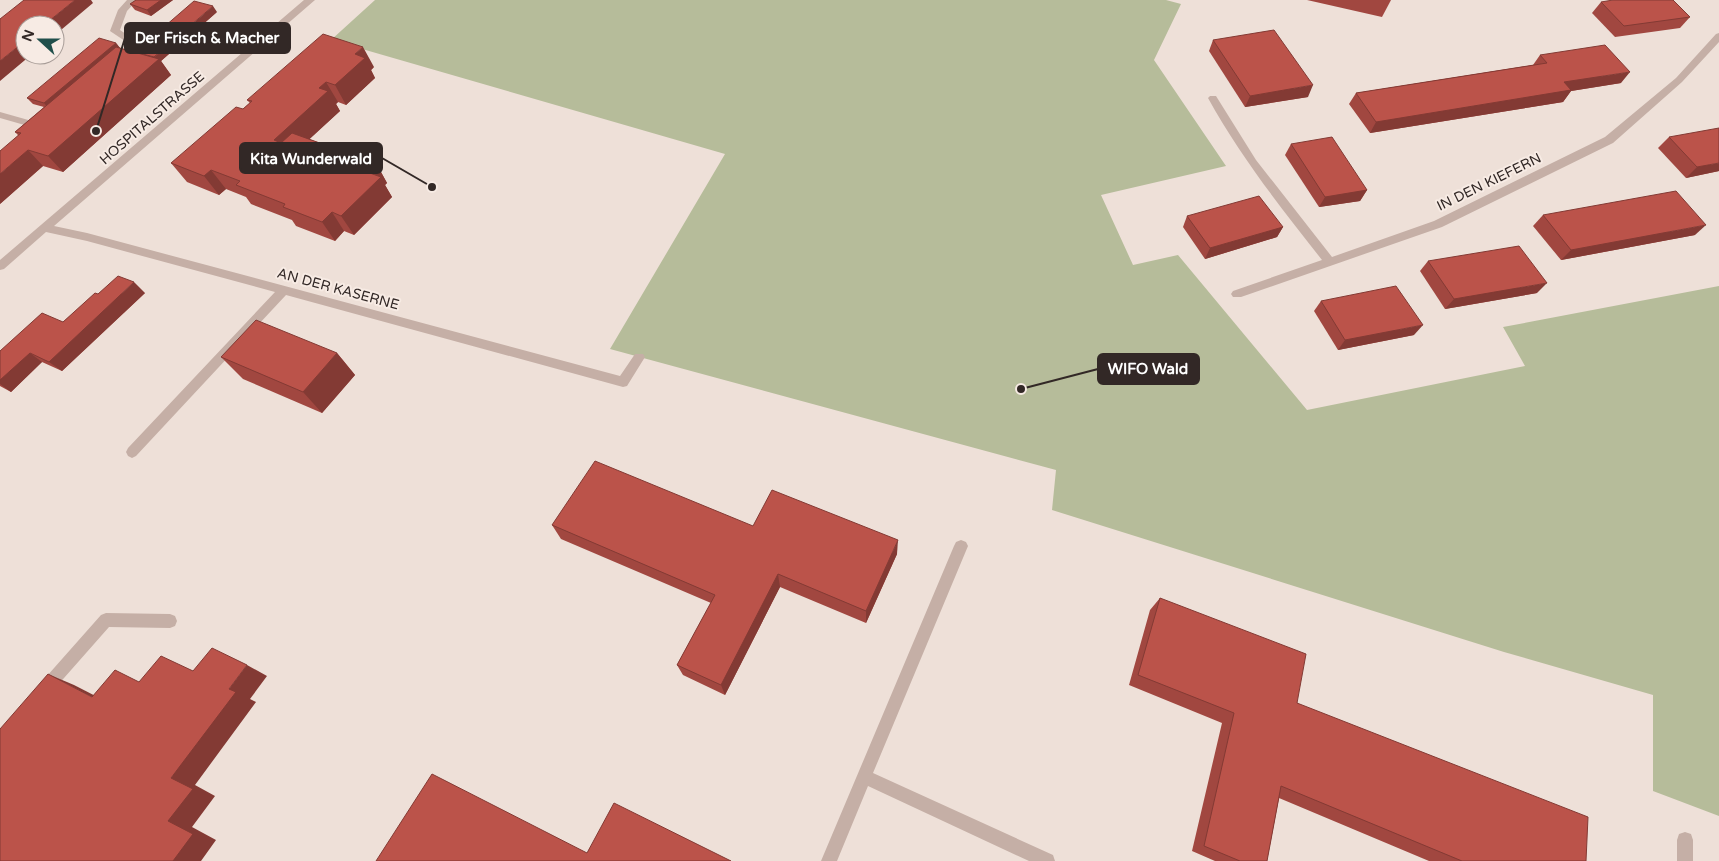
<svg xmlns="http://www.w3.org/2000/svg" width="1719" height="861" font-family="'Varela Round',sans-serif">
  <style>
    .green { fill: #b6bc9a }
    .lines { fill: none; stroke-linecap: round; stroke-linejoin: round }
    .minor { fill: #c5afa6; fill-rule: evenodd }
    .wall { fill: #a14740 }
    .shaded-wall { fill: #833a34 }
    .building { fill: #bb534a; stroke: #833a34 }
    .labels { text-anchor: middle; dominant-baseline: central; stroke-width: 4; stroke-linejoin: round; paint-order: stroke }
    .street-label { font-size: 14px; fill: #322826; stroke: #f7ebe4 }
    .leader { fill: none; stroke: #322826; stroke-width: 2 }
    .callout-dot { fill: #322826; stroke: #f7ebe4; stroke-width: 2 }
    .callout { fill: #322826; stroke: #322826; stroke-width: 2 }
    .callout-label { font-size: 15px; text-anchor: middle; font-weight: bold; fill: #fff }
  </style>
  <rect width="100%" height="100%" fill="#eee0d8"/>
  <!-- green -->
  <polygon class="green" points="375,0 1166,0 1181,4 1154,60 1226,166 1101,195 1133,265 1178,255 1307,410 1525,366 1503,327 1719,286 1719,816 1653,791 1653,695 1504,652 1052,510 1056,470 610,349 725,154 331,40"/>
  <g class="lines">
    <!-- minor -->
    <g class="minor">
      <polygon points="127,0 137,0 127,11 120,30 142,45 118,65 115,64 115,60 131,45 110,31 118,10"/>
      <polygon points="304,0 315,0 54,226 87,233 620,376 635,354 643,354 645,357 627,386 623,387 286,295 136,456 132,458 128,456 126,452 128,448 275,292 87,241 46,232 4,269 0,270 0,260"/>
      <path d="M1719,33V42L1682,82L1613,143L1442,227L1241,297H1233L1231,294L1233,291L1322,260C1281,208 1240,156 1208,98L1210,96H1216L1256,160L1332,257L1434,221L1605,137L1676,78L1716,34Z"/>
      <polygon points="0,112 46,125 47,127 42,130 0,118"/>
      <polygon points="961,540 966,542 968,546 873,773 1053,855 1055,861 1029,861 868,786 837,861 821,861 954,546 956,542"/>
      <polygon points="106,613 170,614 175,616 177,621 175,626 170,628 109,627 49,695 44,697 39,695 37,690 39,685 101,615"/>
      <polygon points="1685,832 1691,834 1693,840 1693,861 1677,861 1677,840 1679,834"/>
    </g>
  </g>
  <!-- wall -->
  <g class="wall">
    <polygon points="136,0 173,0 151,16 135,10 130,4"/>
    <polygon points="1307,0 1391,0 1382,17"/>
    <polygon points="1601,2 1690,17 1680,28 1615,37 1592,13"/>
    <polygon points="217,12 161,61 171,75 63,172 43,166 0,204 18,135 15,132 44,107 33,104 27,98 116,43 120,48 135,52"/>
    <polygon points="1213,40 1308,97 1245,107 1209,51"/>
    <polygon points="1540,55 1621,83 1571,91 1563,102 1370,133 1349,104 1356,93 1533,65"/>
    <polygon points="374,67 371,70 375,78 346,105 338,102 336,104 340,111 309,139 328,146 334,156 376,163 387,183 385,185 392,197 354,235 344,231 335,241 296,226 292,220 251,204 246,197 226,189 219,195 187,182 171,163 243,109 250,103 247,100"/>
    <polygon points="1669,137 1719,171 1686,178 1658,148"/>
    <polygon points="1291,144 1367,190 1360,201 1319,207 1285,155"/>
    <polygon points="1543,215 1695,235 1561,260 1533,226"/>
    <polygon points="1187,216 1283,227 1277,237 1205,259 1183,227"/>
    <polygon points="1428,261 1537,293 1445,309 1420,271"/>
    <polygon points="145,293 62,371 42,362 11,392 0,386 0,351 63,322 98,294"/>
    <polygon points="1321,301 1414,335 1338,350 1314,311"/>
    <polygon points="337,353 355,375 322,413 243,379 221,357"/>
    <polygon points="552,525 753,526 897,554 866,623 780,587 725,695 683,675 677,665 711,603 561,539"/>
    <polygon points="1160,598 1297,703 1586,861 1429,861 1279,798 1267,861 1215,861 1192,851 1222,723 1129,685 1150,610"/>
  </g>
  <!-- shaded-wall -->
  <g class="shaded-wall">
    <polygon points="75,0 91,0 93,3 55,35 55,25 44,25"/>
    <polygon points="161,0 173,0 151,16 147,10"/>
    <polygon points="213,6 217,12 161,61 171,75 63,172 48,156 147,64"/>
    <polygon points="25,41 25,55 31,55 0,81 0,61"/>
    <polygon points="116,43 120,48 49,109 44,103"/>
    <polygon points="363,47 374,67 371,70 375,78 346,105 335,85 355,54"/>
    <polygon points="1630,72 1621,83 1571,91 1563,102 1370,133 1376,122 1564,82"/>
    <polygon points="326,82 338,102 336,104 340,111 287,160 274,140 319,88"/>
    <polygon points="1313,85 1308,97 1245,107 1250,96"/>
    <polygon points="328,146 340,166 318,155"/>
    <polygon points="28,150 43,166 0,204 0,174"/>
    <polygon points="376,163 387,183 385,185 392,197 354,235 341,216 367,172"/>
    <polygon points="1719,163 1719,171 1686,178 1697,167"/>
    <polygon points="211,170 226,189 219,195 204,176"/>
    <polygon points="1367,190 1360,201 1319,207 1325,197"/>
    <polygon points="332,212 344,231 335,241 322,222"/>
    <polygon points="1706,225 1695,235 1561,260 1571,250"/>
    <polygon points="1283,227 1277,237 1205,259 1210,248"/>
    <polygon points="134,282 145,293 62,371 49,362"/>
    <polygon points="1547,283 1537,293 1445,309 1454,299"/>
    <polygon points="1423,325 1414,335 1338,350 1345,340"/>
    <polygon points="30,353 42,362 11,392 0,384 0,380"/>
    <polygon points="337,353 355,375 322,413 303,392"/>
    <polygon points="898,540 897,554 866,623 866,611"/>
    <polygon points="778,574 780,587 725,695 721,685"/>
    <polygon points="247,665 267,676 250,699 256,702 195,785 215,796 192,827 216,840 201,861 173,861 168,821 171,778 229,689"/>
    <polygon points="48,674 74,685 117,707 92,697"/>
  </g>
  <!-- building -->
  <g class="building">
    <polygon points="24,0 75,0 44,25 25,25 25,41 0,61 0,19"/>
    <polygon points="136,0 161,0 147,10 130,4"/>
    <polygon points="1613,0 1673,0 1690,17 1624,26 1601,2"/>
    <polygon points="194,1 213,6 154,57 135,52"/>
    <polygon points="1274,30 1313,85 1250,96 1213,40"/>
    <polygon points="323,34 363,47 355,54 365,58 335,85 326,82 319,88 328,91 274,140 281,143 292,133 328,146 318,155 330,159 340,150 376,163 367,172 381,177 341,216 332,212 322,222 283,207 285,204 236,185 240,181 211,170 204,176 171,163 236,107 243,109 252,101 247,100"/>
    <polygon points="99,38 116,43 44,103 27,98"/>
    <polygon points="1605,45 1630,72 1564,82 1571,90 1376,122 1356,93 1547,63 1540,55"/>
    <polygon points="116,47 159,59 48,156 28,150 0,174 0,151 21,133 15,132"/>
    <polygon points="1719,128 1719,163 1697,167 1669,137"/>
    <polygon points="1332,137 1367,190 1325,197 1291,144"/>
    <polygon points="1676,191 1706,225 1571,250 1543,215"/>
    <polygon points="1259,196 1283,227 1210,248 1187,216"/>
    <polygon points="1519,246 1547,283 1454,299 1428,261"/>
    <polygon points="118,276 134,282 49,362 30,353 0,380 0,351 42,313 63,322 95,293 98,294"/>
    <polygon points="1396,286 1423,325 1345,340 1321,301"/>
    <polygon points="256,320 337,353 303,392 221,357"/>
    <polygon points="595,461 753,526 772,490 898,540 866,611 778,574 721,685 677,665 715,595 552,525"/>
    <polygon points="1160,598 1306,654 1297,703 1588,817 1586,861 1462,861 1281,786 1267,861 1240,861 1204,846 1234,713 1138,675"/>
    <polygon points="212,648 247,665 229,689 236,692 171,778 193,789 168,821 193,834 173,861 0,861 0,729 48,674 92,697 115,670 139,682 161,656 193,671"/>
    <polygon points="432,774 587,853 614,803 731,861 376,861"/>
  </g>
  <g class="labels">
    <!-- street labels -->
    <g class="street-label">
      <text transform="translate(152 118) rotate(-41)">HOSPITALSTRASSE</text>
      <text transform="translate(1489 182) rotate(-26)">IN DEN KIEFERN</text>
      <text transform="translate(338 289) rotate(15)">AN DER KASERNE</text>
    </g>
  </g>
  <!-- callouts -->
  <path class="leader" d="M96 131L125 38M432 187L382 158M1021 389L1098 369"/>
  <g class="callout-dot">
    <circle cx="96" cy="131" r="5"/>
    <circle cx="432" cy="187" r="5"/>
    <circle cx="1021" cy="389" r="5"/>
  </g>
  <g class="callout">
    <rect x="125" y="23" width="165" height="30" rx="5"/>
    <rect x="240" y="143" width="142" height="30" rx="5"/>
    <rect x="1098" y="354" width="101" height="30" rx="5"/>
  </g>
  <g class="callout-label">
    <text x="207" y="43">Der Frisch &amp; Macher</text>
    <text x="311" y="164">Kita Wunderwald</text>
    <text x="1148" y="374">WIFO Wald</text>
  </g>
  <!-- north arrow -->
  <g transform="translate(40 40) rotate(291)"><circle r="24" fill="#f7ebe4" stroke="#a89d98"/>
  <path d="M0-4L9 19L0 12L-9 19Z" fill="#204f4b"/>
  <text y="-8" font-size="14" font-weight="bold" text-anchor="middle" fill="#322826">N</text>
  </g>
</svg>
